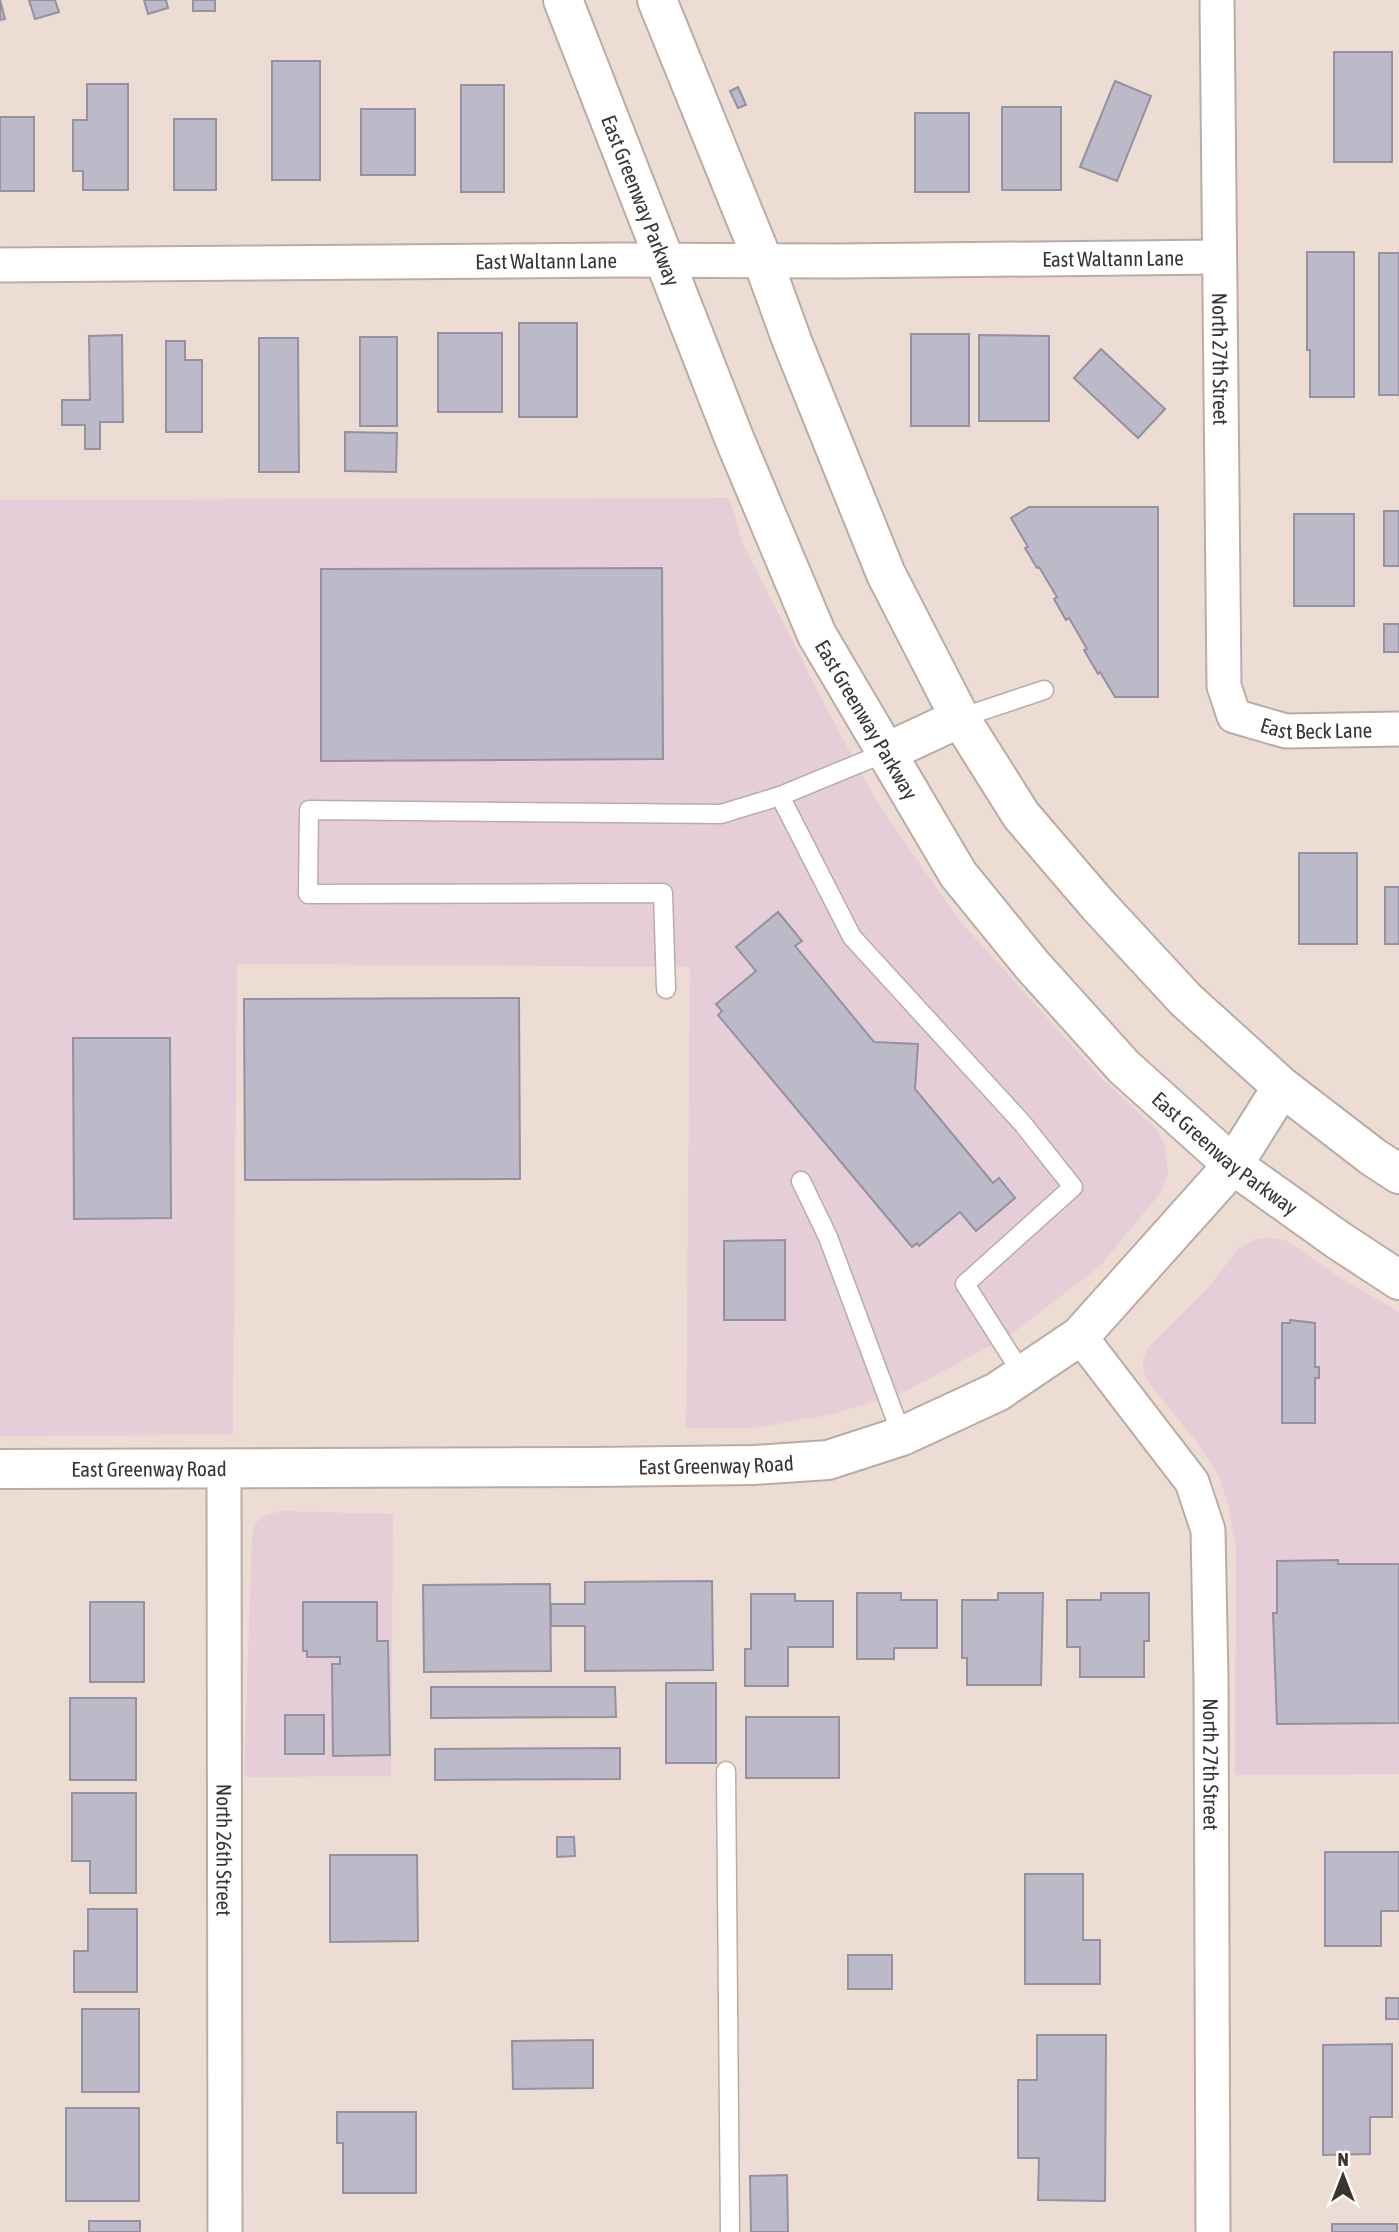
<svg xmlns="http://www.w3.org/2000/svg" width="1399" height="2232" font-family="'Asap Condensed',sans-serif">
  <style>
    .commercial { fill: #e6ced9 }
    .building { fill: #bcb9c9; stroke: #9491a0; stroke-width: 2 }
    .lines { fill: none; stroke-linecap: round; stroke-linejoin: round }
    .service-casing { stroke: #bbaca3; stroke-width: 21 }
    .minor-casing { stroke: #bbaca3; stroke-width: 37 }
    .tertiary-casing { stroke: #bbaca3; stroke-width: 42 }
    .secondary-casing { stroke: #bbaca3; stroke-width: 42 }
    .service { stroke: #fff; stroke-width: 18 }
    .minor { stroke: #fff; stroke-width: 33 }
    .tertiary { stroke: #fff; stroke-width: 38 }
    .secondary { stroke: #fff; stroke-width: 38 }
    .labels { text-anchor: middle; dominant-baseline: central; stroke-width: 5; stroke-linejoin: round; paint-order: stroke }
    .street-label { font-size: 21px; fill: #3b3532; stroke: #fff }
  </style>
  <rect width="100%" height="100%" fill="#ecdcd3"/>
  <!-- commercial -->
  <g class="commercial">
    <polygon points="729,498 743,544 828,711 877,802 958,919 1101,1078 1157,1130 1165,1146 1168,1173 1162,1191 1100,1266 1009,1336 900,1394 829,1415 753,1428 686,1428 690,967 237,964 233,1435 0,1436 0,500"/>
    <polygon points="1268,1237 1287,1241 1345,1281 1399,1312 1399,1774 1235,1775 1236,1550 1229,1508 1219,1476 1197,1442 1149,1383 1144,1372 1142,1360 1149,1347 1208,1288 1238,1249 1251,1241"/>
    <polygon points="282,1511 393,1514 391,1776 244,1777 252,1536 255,1523 267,1515"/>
  </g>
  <!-- building -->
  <g class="building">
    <polygon points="0,0 5,19 0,20"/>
    <polygon points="29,0 55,0 59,12 35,19"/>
    <polygon points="144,0 166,0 168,8 148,14"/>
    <rect x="193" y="0" width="22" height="11"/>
    <rect x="1334" y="52" width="58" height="110"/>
    <rect x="272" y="61" width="48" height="119"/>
    <polygon points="1115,81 1151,96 1117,181 1080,167"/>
    <polygon points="87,84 128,84 128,190 83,190 83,171 73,171 73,120 87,120"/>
    <rect x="461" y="85" width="43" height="107"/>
    <polygon points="738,87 746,105 738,108 730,91"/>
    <rect x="1002" y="107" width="59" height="83"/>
    <rect x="361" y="109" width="54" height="66"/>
    <rect x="915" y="113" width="54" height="79"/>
    <rect x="0" y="117" width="34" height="74"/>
    <rect x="174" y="119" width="42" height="71"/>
    <polygon points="1307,252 1354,252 1354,397 1310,397 1310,350 1307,350"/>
    <rect x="1379" y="253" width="20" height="142"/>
    <rect x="519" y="323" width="58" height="94"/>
    <rect x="438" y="333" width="64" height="79"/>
    <rect x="911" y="334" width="58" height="92"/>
    <polygon points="122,335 123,422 100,422 100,449 85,449 85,425 62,425 62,400 90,400 89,336"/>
    <polygon points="979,335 1049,336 1049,421 979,421"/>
    <rect x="360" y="337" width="37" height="89"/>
    <polygon points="259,338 298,338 299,472 259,472"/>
    <polygon points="166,341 185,341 185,360 202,360 202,432 166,432"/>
    <polygon points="1101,349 1165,409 1138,438 1074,378"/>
    <polygon points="345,432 397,433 396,472 345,471"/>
    <polygon points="1029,507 1158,507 1158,697 1115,697 1100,672 1098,674 1084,650 1087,649 1069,618 1066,620 1054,599 1057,597 1039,567 1037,568 1025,548 1028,547 1011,518"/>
    <rect x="1384" y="511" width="15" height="55"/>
    <rect x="1294" y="514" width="60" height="92"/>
    <polygon points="662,568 663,759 321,761 321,569"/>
    <rect x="1384" y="624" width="15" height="28"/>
    <rect x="1299" y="853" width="58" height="91"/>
    <rect x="1385" y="887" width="14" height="57"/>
    <polygon points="778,912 802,941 795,946 874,1042 918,1044 915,1089 993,1183 999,1178 1015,1198 976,1231 960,1212 919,1246 917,1243 912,1247 718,1015 722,1011 716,1004 756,971 736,947"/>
    <polygon points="519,998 520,1179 245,1180 244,999"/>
    <polygon points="73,1038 170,1038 171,1218 74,1219"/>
    <polygon points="785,1240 785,1320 724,1320 724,1241"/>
    <polygon points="1290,1320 1315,1323 1315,1367 1319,1367 1319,1378 1315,1378 1315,1423 1282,1423 1282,1323 1290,1323"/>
    <polygon points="1338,1560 1338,1564 1399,1564 1399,1723 1277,1724 1273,1613 1277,1613 1277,1561"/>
    <polygon points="712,1581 713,1670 585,1671 585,1626 551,1626 551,1604 585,1604 585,1582"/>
    <polygon points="550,1584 551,1671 424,1672 423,1585"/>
    <polygon points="857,1593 901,1593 901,1600 937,1600 937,1648 894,1648 894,1659 857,1659"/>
    <polygon points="998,1593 1043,1593 1041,1685 967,1685 967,1658 962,1658 962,1600 998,1600"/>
    <polygon points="1101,1593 1149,1593 1149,1641 1144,1641 1144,1677 1080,1677 1080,1647 1067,1647 1067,1600 1101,1600"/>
    <polygon points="751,1594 795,1594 795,1601 833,1601 833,1647 788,1647 788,1686 745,1686 745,1649 751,1649"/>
    <rect x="90" y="1602" width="54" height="80"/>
    <polygon points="303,1602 377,1602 377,1641 388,1641 390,1755 333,1756 332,1664 340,1664 340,1657 307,1657 307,1651 303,1651"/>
    <rect x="666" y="1683" width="50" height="80"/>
    <polygon points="431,1687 615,1687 616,1717 431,1718"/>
    <rect x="70" y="1698" width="66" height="82"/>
    <rect x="285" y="1715" width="39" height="39"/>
    <rect x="746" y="1717" width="93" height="61"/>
    <polygon points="620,1748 620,1779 435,1780 435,1749"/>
    <polygon points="72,1793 136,1793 136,1893 90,1893 90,1861 72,1861"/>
    <polygon points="557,1837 574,1837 575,1856 557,1857"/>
    <polygon points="1325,1852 1399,1852 1399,1911 1381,1911 1381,1946 1325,1946"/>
    <polygon points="330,1855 417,1855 418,1941 330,1942"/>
    <polygon points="1025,1874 1083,1874 1083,1940 1100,1940 1100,1984 1025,1984"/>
    <polygon points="88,1909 137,1909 137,1992 74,1992 74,1951 88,1951"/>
    <rect x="848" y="1955" width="44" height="34"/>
    <rect x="1386" y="1998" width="13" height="21"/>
    <rect x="82" y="2009" width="57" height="83"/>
    <polygon points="1037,2035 1106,2035 1105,2201 1038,2200 1039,2158 1018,2158 1018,2080 1037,2080"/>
    <polygon points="593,2040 593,2088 513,2089 512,2041"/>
    <polygon points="1392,2044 1392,2117 1370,2117 1370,2154 1323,2155 1323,2045"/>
    <rect x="66" y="2108" width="73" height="93"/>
    <polygon points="337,2112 416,2112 416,2193 343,2193 343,2143 337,2143"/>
    <polygon points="787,2175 788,2232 751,2232 750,2176"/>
    <rect x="89" y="2221" width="51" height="11"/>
    <rect x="1332" y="2224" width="65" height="8"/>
  </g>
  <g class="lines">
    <defs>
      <g id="service">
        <polyline points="960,718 1044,690"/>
        <polyline points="780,796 852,937 1023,1124 1073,1187 965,1284 1023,1375"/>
        <polyline points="666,989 663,893 308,894 309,810 721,814 780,796 887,752"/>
        <polyline points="801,1181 828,1237 902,1436"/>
        <polyline points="726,1771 730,2232"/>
      </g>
      <g id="minor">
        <path id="s1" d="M1217,0L1224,686L1234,716L1286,731L1399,729"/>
        <path id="s2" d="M0,265L619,260L838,261L1218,257"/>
        <path id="s3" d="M1080,1336L1192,1482L1208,1530L1211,1680L1213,2232"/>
        <path id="s4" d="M224,1467L225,2232"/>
      </g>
      <g id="tertiary">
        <path id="s5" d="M0,1469L595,1467L754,1465L828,1460L902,1436L997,1392L1080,1336L1233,1165L1282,1087"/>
      </g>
      <g id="secondary">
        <path id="s6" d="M563,0L734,438L817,635L958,874L1032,965L1124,1067L1233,1165L1338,1240L1399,1280"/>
        <polyline points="657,0 763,261 792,341 886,574 960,718 1021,815 1098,905 1186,1000 1282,1087 1373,1157 1399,1174"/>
        <polyline points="887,752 960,718"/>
      </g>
    </defs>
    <!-- service casing -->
    <use href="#service" class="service-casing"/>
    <!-- minor casing -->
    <use href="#minor" class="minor-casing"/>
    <!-- tertiary casing -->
    <use href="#tertiary" class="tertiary-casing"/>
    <!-- secondary casing -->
    <use href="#secondary" class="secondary-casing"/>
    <!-- service -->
    <use href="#service" class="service"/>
    <!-- minor -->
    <use href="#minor" class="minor"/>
    <!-- tertiary -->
    <use href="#tertiary" class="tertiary"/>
    <!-- secondary -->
    <use href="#secondary" class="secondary"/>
  </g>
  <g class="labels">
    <!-- street labels -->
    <g class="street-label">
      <text stroke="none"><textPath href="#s6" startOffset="215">East Greenway Parkway</textPath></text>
      <text stroke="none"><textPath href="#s2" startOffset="1113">East Waltann Lane</textPath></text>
      <text stroke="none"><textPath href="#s2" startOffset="546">East Waltann Lane</textPath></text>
      <text stroke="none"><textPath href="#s1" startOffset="359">North 27th Street</textPath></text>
      <text stroke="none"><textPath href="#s6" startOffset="782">East Greenway Parkway</textPath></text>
      <text stroke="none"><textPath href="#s1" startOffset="802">East Beck Lane</textPath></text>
      <text stroke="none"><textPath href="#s6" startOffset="1349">East Greenway Parkway</textPath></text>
      <text stroke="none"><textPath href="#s5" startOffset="716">East Greenway Road</textPath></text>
      <text stroke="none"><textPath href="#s5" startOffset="149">East Greenway Road</textPath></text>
      <text stroke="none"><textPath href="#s3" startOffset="469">North 27th Street</textPath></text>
      <text stroke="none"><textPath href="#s4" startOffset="383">North 26th Street</textPath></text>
    </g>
  </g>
  <!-- north arrow -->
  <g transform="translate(1343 2176)" stroke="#ffffff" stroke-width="5" paint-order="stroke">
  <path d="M0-5L12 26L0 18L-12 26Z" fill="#3b3532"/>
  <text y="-10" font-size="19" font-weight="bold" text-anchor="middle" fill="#3b3532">N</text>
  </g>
</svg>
